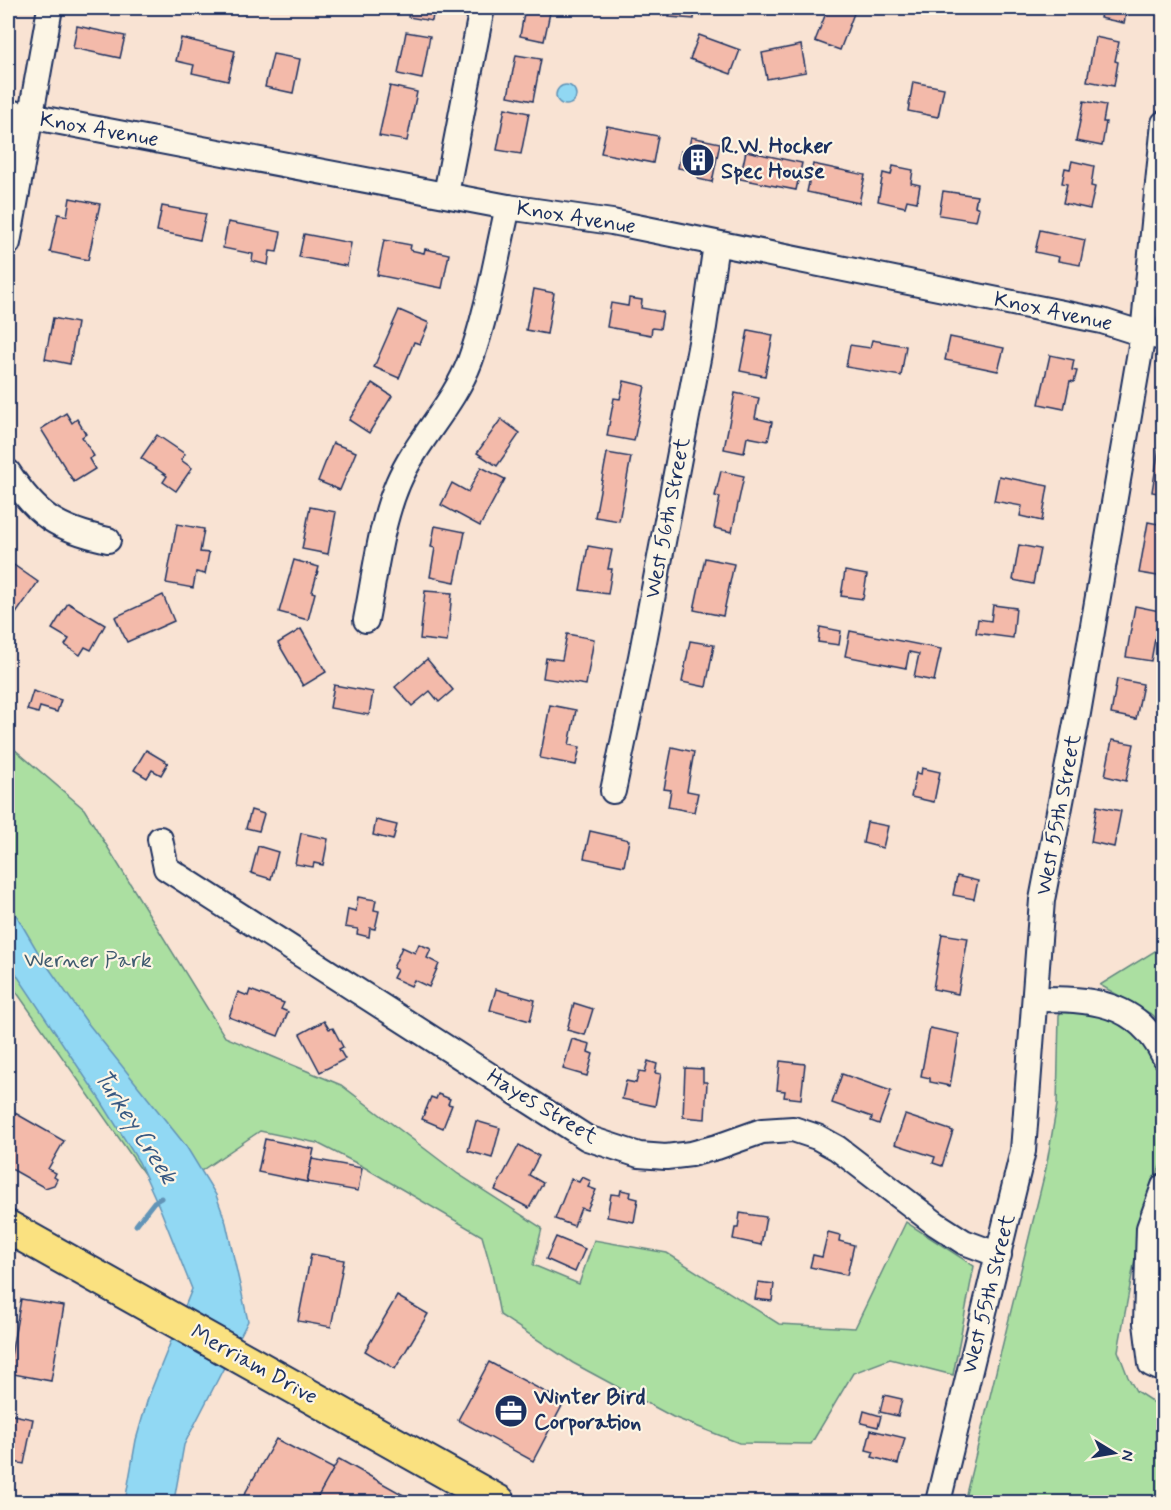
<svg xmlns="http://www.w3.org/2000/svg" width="1171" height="1510" font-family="Mynerve,sans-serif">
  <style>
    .green { fill: #abdfa1; stroke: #638780; stroke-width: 1.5 }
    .water { fill: #91d8f3; stroke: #6294b7; stroke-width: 1.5 }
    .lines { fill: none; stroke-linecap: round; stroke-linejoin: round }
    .stream { stroke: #6294b7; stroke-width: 5 }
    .building { fill: #f3baaa; stroke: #1b2f5e; stroke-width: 1.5 }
    .minor-casing { stroke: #1b2f5e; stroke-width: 28 }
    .major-casing { stroke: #1b2f5e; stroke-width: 36 }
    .minor { stroke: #fcf5e5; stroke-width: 24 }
    .major { stroke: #fae180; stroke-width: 32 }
    .labels { text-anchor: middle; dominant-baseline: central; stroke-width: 4.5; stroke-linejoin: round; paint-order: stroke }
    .street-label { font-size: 22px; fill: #1b2f5e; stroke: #fcf5e5 }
    .poi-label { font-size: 22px; font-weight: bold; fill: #1b2f5e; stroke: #fcf5e5; text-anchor: start }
    .park-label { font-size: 22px; fill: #3f5b6f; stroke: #fcf5e5 }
    .water-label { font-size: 24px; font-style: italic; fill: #385983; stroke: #fcf5e5 }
  </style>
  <rect width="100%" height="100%" fill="#f9e3d3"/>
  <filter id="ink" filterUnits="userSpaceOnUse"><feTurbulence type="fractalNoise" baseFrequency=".0167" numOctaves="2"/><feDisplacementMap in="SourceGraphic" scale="12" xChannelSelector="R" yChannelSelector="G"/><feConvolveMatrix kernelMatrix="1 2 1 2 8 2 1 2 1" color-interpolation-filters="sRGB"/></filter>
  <g filter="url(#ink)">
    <!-- green -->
    <g class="green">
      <polygon points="8,740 13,748 84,809 225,1037 341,1085 458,1174 542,1228 533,1265 579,1284 594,1240 667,1253 779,1324 855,1328 906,1222 974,1266 953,1375 890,1359 853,1373 811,1444 739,1443 673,1417 573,1363 500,1315 491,1268 482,1236 362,1166 317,1143 260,1131 161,1198 8,980"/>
      <polygon points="1163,946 1163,1026 1153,1015 1100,985"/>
      <polygon points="1090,1008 1123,1024 1145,1045 1163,1080 1163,1158 1144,1210 1118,1351 1128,1377 1136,1391 1162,1408 1161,1437 1164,1437 1163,1502 964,1502 1046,1168 1057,1105 1059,1015 1063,1009"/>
    </g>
    <!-- water -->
    <g class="water">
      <circle cx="566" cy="95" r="10"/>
      <polygon points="8,901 39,954 86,1021 186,1146 216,1195 226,1223 248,1321 184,1445 175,1495 178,1502 127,1502 126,1496 136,1440 148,1398 192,1289 161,1211 139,1162 99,1098 8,962"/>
    </g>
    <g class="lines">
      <!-- stream -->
      <polyline class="stream" points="136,1225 154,1202 161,1198"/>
    </g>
    <!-- building -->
    <g class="building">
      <polygon points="8,8 12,8 8,27"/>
      <polygon points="222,8 245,8 243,13"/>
      <polygon points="410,8 434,8 432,21 408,17"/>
      <polygon points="525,8 551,8 544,41 520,36"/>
      <polygon points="670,8 695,8 694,19 669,17"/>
      <polygon points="828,8 856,8 840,50 815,41"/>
      <polygon points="1102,8 1127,8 1124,23 1100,18"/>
      <polygon points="77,26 125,36 120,58 73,48"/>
      <polygon points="406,32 430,36 422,79 398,74"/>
      <polygon points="699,35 740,50 731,74 690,59"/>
      <polygon points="1095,37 1119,42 1115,61 1118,62 1114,86 1087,81"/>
      <polygon points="181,38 235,51 228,81 192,73 194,65 176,61"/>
      <polygon points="801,45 806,72 767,79 762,53"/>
      <polygon points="273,54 300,59 293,93 265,87"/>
      <polygon points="516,55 541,59 533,101 508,96"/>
      <polygon points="913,82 944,88 938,117 908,111"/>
      <polygon points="390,86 417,92 407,141 379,136"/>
      <polygon points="1084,101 1106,105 1103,122 1106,122 1102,146 1076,141"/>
      <polygon points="505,108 529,113 521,154 497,150"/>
      <polygon points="607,126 658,136 653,163 601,153"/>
      <polygon points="691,137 720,143 712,182 698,179 699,172 678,168 681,151 688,152"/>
      <polygon points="746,151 802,163 796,190 740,179"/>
      <polygon points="1072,161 1094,166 1091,186 1095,187 1090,209 1063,203 1067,184 1062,183 1065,168 1070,169"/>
      <polygon points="813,164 865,175 859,203 807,192"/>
      <polygon points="893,166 913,170 911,183 920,185 917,202 907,200 905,207 878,201 883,173 891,175"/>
      <polygon points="943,191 977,196 975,206 979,208 976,221 939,215"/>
      <polygon points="70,198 100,204 88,260 50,252 58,214 67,216"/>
      <polygon points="162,206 206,214 200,240 157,231"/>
      <polygon points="228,222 281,232 277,252 270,251 268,265 252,261 253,254 223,248"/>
      <polygon points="1040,230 1085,240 1080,265 1058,261 1059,257 1035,252"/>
      <polygon points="304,234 351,243 347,266 299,257"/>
      <polygon points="384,240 411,245 410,250 424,253 425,249 449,254 442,288 377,275"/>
      <polygon points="534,289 554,293 547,334 526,330"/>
      <polygon points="629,298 642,300 641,308 663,312 660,329 652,328 651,335 607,327 611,303 628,306"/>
      <polygon points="399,310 429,323 420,344 414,342 399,378 374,367"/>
      <polygon points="53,318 77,323 70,364 45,359"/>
      <polygon points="748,330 773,335 765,376 740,371"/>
      <polygon points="950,337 1004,348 998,371 945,360"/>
      <polygon points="872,340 906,346 901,376 846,367 850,345 870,348"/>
      <polygon points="1050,355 1074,360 1072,370 1077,371 1074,382 1070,381 1064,409 1039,404"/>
      <polygon points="624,381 645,386 634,441 607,436 614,398 620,399"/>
      <polygon points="372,383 392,396 369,433 349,420"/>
      <polygon points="735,393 759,398 755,418 772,422 768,441 747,437 744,453 724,449"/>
      <polygon points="66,413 72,423 77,419 86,434 82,437 94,456 89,459 95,469 74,482 41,429"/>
      <polygon points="501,419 520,433 497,466 477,453"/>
      <polygon points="157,435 185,454 181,460 192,468 176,491 163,482 167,476 141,458"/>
      <polygon points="1160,441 1164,442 1164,494 1152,492"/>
      <polygon points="333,443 356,452 340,490 318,481"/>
      <polygon points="607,453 631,457 619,521 595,517"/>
      <polygon points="481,467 505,479 480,526 441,505 452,483 468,492"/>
      <polygon points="721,471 744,476 732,532 714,528 720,497 715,496"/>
      <polygon points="999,476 1048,486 1042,521 1020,516 1022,506 994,501"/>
      <polygon points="310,507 336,512 328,554 302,549"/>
      <polygon points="1148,522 1164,525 1164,577 1139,573"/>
      <polygon points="177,524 204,529 200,552 209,553 205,574 196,572 193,588 166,583"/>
      <polygon points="435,526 465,532 455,582 430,577 435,548 431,547"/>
      <polygon points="1019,545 1040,549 1033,584 1013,580"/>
      <polygon points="588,546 612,550 608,569 612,569 608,594 580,590"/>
      <polygon points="705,558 734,564 723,616 694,610"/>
      <polygon points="294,560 319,567 312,592 315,593 308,620 279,612"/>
      <polygon points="8,561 38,582 13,618 8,614"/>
      <polygon points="845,571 867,575 863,599 841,596"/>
      <polygon points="425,591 452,593 447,642 420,639"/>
      <polygon points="163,595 174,621 127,642 115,617"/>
      <polygon points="68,603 105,625 91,650 85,647 80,655 65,645 69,639 52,629"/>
      <polygon points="993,605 1016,608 1013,638 976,633 978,619 991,621"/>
      <polygon points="1135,606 1160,611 1151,661 1126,657"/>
      <polygon points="820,627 841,631 839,645 818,642"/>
      <polygon points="301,629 326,672 303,686 278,643"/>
      <polygon points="850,631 941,649 934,681 914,677 919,654 909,652 906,668 845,656"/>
      <polygon points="567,634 594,639 586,685 543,678 546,658 562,660"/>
      <polygon points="690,641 714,645 706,687 682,682"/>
      <polygon points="427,659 453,690 439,702 430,691 412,706 395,687"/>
      <polygon points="1117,679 1143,684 1136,719 1111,714"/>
      <polygon points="334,685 373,692 369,715 330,708"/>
      <polygon points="33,691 61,700 57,712 40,707 38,713 27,710"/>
      <polygon points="550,705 576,710 569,745 580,747 576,765 540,758"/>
      <polygon points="1112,740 1134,744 1126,781 1105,776"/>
      <polygon points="672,747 694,752 687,791 698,793 694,812 668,807 671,790 664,789"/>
      <polygon points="146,750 168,763 161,775 152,770 147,778 134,770"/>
      <polygon points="922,768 940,772 934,802 911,797 916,773 921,774"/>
      <polygon points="1097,806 1121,811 1114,847 1091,842"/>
      <polygon points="251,810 264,814 259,831 246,828"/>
      <polygon points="376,820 397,825 393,840 373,835"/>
      <polygon points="867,822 888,826 883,848 863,843"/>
      <polygon points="590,831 629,840 624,866 584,858"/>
      <polygon points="301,833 328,839 323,865 314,863 313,867 295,864"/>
      <polygon points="258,846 278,852 271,879 251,873"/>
      <polygon points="957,876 978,881 974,899 953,895"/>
      <polygon points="358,897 376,900 374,910 379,911 375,929 370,928 369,937 357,934 358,929 345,927 348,909 356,911"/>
      <polygon points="942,934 968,938 958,994 933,989"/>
      <polygon points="419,944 431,949 427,958 439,964 429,987 414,980 411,986 393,978 397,970 393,968 402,947 415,953"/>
      <polygon points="496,989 535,1000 530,1021 490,1010"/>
      <polygon points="250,990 284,1003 281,1009 288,1012 278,1036 229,1017 238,992 248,996"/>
      <polygon points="574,1003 593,1009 585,1035 567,1030"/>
      <polygon points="324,1021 329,1029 333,1028 343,1047 339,1049 345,1059 320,1072 300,1034"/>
      <polygon points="930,1028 959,1034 950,1086 930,1082 930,1078 921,1076"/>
      <polygon points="572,1039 590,1044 588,1052 593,1054 587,1076 563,1069"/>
      <polygon points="648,1061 657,1064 655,1073 661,1074 655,1106 622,1099 626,1081 636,1083 639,1071 645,1072"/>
      <polygon points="780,1061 805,1064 801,1099 784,1097 785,1091 777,1090"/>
      <polygon points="685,1068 703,1069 703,1082 707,1082 705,1119 683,1117"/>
      <polygon points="842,1074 891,1091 879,1124 871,1121 872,1117 832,1103"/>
      <polygon points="438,1094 450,1099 448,1104 452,1105 443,1128 422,1119 431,1097 436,1099"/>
      <polygon points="8,1109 64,1141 48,1169 56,1173 54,1177 57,1179 54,1185 45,1188 8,1167"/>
      <polygon points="905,1115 953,1131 942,1166 933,1163 935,1157 895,1144"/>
      <polygon points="476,1121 500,1128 492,1158 468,1151"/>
      <polygon points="265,1139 314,1149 307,1182 258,1172"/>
      <polygon points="519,1145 539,1156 529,1175 543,1183 529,1208 495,1190"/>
      <polygon points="312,1159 362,1168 358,1191 307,1182"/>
      <polygon points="582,1177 591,1181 588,1187 596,1190 587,1210 581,1208 574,1226 555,1219 571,1179 579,1182"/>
      <polygon points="621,1190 631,1192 630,1197 638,1199 634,1222 607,1217 611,1194 620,1195"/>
      <polygon points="740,1213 766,1217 761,1245 733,1239 735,1228 738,1228"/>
      <polygon points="828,1232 840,1235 839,1241 854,1245 847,1275 810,1267 813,1255 822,1257"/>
      <polygon points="556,1237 585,1249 575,1272 546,1259"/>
      <polygon points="311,1254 344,1260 331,1327 298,1321"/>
      <polygon points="758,1282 774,1284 772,1301 755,1299"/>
      <polygon points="397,1296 428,1314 395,1369 365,1351"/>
      <polygon points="21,1299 64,1306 51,1381 8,1373"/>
      <polygon points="489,1362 564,1402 533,1461 458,1420"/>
      <polygon points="884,1395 902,1399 898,1416 880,1412"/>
      <polygon points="864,1411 881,1416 878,1427 861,1423"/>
      <polygon points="8,1414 33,1419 24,1464 8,1461"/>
      <polygon points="871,1430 905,1438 898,1464 872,1457 874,1452 866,1450"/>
      <polygon points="276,1439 334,1469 315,1502 240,1502"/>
      <polygon points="339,1459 409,1498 407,1502 315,1502"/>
    </g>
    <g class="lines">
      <defs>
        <g id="minor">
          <polyline points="8,112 508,207 612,222 1102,321 1143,334 1164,338"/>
          <polyline points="446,194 482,8"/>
          <polyline points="8,243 50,8"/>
          <path d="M8,472C37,516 57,529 108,540"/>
          <path d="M366,620C375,575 380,525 398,483C417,439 453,406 470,361C488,312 496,258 508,207"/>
          <polyline points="613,791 641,657 704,327 716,244"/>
          <polyline points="160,839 166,868 587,1138 639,1155 666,1157 691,1154 717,1147 762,1131 793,1129 817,1137 837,1148 936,1224 964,1242 999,1255"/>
          <path d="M1035,999C1089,999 1137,1000 1164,1056"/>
          <polyline points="1164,1186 1149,1228 1146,1323 1151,1364 1164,1370"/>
          <polyline points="938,1502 1023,1151 1042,900 1078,713 1143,334 1164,123"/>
        </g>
        <polyline id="major" points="8,1227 499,1502"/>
      </defs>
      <!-- minor casing -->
      <use href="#minor" class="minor-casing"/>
      <!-- major casing -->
      <use href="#major" class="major-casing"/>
      <!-- minor -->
      <use href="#minor" class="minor"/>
      <!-- major -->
      <use href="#major" class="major"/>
    </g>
  </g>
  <!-- icons -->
  <defs>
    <symbol id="building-disc" viewBox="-11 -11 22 22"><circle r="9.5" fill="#1b2f5e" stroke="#fcf5e5"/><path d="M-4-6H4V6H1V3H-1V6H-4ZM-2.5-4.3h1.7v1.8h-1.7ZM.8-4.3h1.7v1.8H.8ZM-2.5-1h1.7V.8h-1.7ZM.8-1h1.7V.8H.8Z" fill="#fff"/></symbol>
    <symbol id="office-disc" viewBox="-11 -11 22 22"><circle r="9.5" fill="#1b2f5e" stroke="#fcf5e5"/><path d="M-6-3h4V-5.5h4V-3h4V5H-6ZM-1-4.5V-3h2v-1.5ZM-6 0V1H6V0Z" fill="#fff"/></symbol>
  </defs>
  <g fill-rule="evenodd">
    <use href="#building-disc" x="679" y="141" width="38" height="38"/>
    <use href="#office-disc" x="492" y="1392" width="38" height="38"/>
  </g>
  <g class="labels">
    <!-- street labels -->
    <g class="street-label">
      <text transform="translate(99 130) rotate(10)">Knox Avenue</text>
      <text transform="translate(576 218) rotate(9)">Knox Avenue</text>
      <text transform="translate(1053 312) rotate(12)">Knox Avenue</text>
      <text transform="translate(668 518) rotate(-79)">West 56th Street</text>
      <text transform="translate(1059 815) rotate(-79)">West 55th Street</text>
      <text transform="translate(542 1107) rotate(31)">Hayes Street</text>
      <text transform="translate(989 1294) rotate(-76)">West 55th Street</text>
      <text transform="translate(254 1365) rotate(29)">Merriam Drive</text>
    </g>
    <!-- poi labels -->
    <g class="poi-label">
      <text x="721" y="147">R.W. Hocker<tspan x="721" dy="25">Spec House</tspan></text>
      <text x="534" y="1398">Winter Bird<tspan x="534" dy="25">Corporation</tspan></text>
    </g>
    <!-- park labels -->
    <g class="park-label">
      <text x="88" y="961">Werner Park</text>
    </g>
    <!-- water labels -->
    <g class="water-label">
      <text transform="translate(135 1127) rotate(57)">Turkey Creek</text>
    </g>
  </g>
  <!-- margin -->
  <rect width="1171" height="1510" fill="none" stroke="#fcf5e5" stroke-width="30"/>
  <rect x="15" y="15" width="1141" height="1480" fill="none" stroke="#1b2f5e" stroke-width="2" filter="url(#ink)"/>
  <!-- north arrow -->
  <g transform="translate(1114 1453) rotate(101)" stroke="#fcf5e5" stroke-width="4.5" paint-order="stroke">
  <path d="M0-4.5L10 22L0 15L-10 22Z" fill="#1b2f5e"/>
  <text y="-9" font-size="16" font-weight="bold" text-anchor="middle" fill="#1b2f5e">N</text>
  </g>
</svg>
